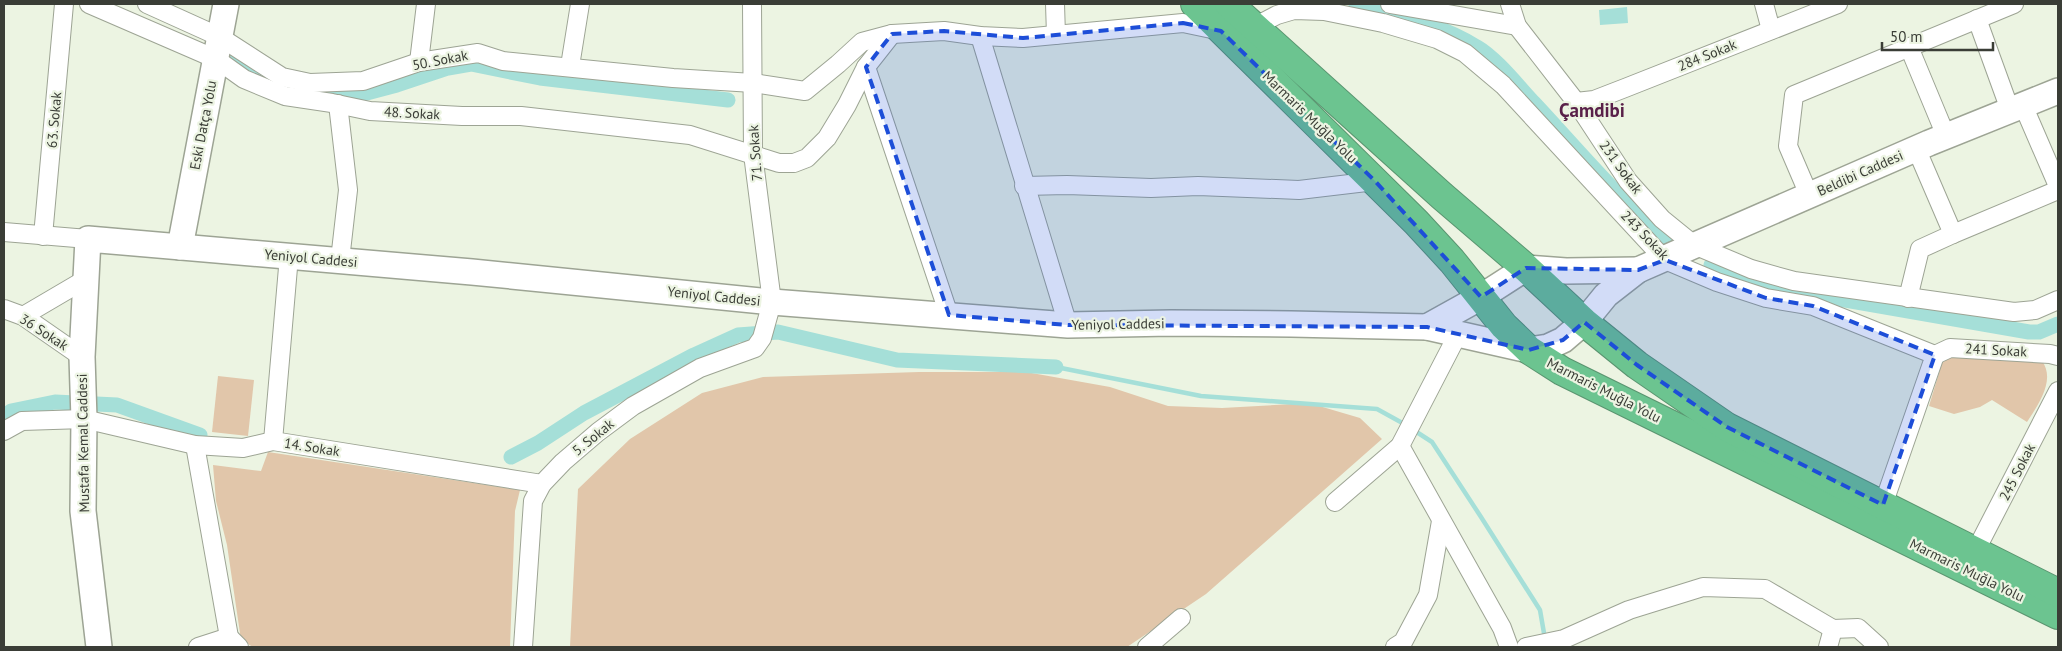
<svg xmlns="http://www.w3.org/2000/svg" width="2062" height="651" font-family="'PT Sans',sans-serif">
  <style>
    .green { fill: #e1c6aa }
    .water { fill: #a5dfd8 }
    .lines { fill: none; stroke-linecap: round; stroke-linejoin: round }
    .stream { stroke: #a5dfd8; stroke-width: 4.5 }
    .canal { stroke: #a5dfd8; stroke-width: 15 }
    .street-casing { stroke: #9da494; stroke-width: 20 }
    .secondary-casing { stroke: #9da494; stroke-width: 28 }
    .highway-casing { stroke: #5a9570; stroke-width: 30 }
    .street { stroke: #fff; stroke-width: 18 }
    .secondary { stroke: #fff; stroke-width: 25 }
    .highway { stroke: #6cc490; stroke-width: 28 }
    .marked { fill: #1d4ed8; fill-opacity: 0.2; stroke: #1d4ed8; stroke-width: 4; stroke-dasharray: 10 6; stroke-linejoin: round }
    .labels { text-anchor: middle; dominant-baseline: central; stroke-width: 4.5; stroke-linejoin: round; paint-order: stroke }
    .street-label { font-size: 14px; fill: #3a3d36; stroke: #ecf4e2 }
    .district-label { font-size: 19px; font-weight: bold; fill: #592049; stroke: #ecf4e2 }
  </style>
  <rect width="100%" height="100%" fill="#ecf4e2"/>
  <!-- green -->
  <g class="green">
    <path d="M1955,353L2042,361C2056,380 2038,405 2027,422L1992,400L1980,407L1954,414L1929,406L1942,363Z"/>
    <polygon points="919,372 1026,372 1110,387 1168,406 1222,408 1309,403 1360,418 1382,439 1206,594 1127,647 570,647 578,489 630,439 702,393 763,377"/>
    <polygon points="218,376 254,380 248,436 212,432"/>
    <polygon points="268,452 520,490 515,511 510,647 253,647 241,640 227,545 216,501 213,465 261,471"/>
  </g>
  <!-- water -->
  <polygon class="water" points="1627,7 1628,23 1600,25 1599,10"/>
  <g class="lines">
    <!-- stream -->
    <g class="stream">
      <polyline points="1056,367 1201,396 1377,409 1406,425"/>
      <polyline points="1412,429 1432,442 1481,517 1540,610 1545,639"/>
    </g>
    <!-- canal -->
    <g class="canal">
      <path d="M1356,4C1398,15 1440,24 1477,47C1496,58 1518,86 1534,103C1578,150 1619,200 1669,241"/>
      <polyline points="226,53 261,72"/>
      <polyline points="311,88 363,94 397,85 448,68 471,64 540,78 728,100"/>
      <polyline points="1711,265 1737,278 1759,285 2029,332 2039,332 2058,324"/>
      <polyline points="4,416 11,411 55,402 117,405 200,435"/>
      <polyline points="511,457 538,443 584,413 694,355 738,335 778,332 897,360 1056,367"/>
    </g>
    <defs>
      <g id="street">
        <polyline points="89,4 216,59 244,79 285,96 332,103 370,111 462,116 521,116 690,135 779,163 794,163 807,158 827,138 847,105 866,67 892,34"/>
        <polyline points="147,4 220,37 282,77 310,83 363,81 419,62 478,53 503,61 673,78 753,83 805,91 838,64 862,42 892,34 944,31 980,36 1023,38 1183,23 1221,31"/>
        <polyline points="1055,4 1056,35"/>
        <polyline points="1390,4 1517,26"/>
        <polyline points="1510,4 1517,26 1576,102 1628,181 1662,219 1694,245 1751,269 1794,281 2014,312 2035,310 2058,300"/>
        <polyline points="1764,4 1771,30"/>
        <polyline points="1977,19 2010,110"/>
        <polyline points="1254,27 1277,15 1294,10 1324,11 1383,23 1437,39 1465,53 1503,85 1665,260 1717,282 1766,298 1813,306 1935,355 1883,505"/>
        <polyline points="980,36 1068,325"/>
        <polyline points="1909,47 1946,136"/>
        <polyline points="419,62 426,4"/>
        <polyline points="570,66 580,4"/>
        <polyline points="866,67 949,315"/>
        <polyline points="1576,102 1594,100 1625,88 1838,4"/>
        <polyline points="338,104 348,190 340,260"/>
        <polyline points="2023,105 2058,186"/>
        <polyline points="1916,148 1953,234"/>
        <polyline points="1024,186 1067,185 1151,188 1198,186 1299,190 1375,181"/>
        <polyline points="1809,195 1788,146 1794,95 2014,4"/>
        <polyline points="4,232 88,239"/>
        <polyline points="43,236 64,4"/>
        <polyline points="1908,298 1920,249 1953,234 2058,190"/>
        <polyline points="4,309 23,316 82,357"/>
        <polyline points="23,316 86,279"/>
        <polyline points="1935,355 1950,348 2050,354 2058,356"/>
        <polyline points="4,431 22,421 84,419 195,445 243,448 273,441 542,484"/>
        <polyline points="273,441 289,256"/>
        <polyline points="195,445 229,637"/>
        <polyline points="1400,446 1502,628 1509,647"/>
        <polyline points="1335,502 1400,446 1458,334"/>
        <polyline points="1975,552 2058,391"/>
        <polyline points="198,647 229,637 239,647"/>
        <polyline points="523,647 533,501 542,484 563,462 598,432 633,406 700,368 755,348 762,338 772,302 753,154 752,4"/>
        <polyline points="1147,647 1181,618"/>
        <polyline points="1395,647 1403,642 1428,595 1441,521"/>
        <polyline points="1526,647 1564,639 1629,610 1703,587 1765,589 1833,629 1858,628 1879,647"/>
        <polyline points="1828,647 1833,629"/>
      </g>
      <g id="secondary">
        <polyline points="180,247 226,4"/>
        <polyline points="1427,327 1481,297 1526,268 1566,271 1638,270"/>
        <polyline points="99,647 83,511 84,419 82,357 88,239 472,272 772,302 1068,325 1171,323 1291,324 1427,327 1529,350 1548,347 1563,340 1584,322 1606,295 1638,270 1929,143 2058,91"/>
      </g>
      <g id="highway">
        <polyline points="1195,4 1416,222 1452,261 1504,326 1529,350 1562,371 2058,615"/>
        <polyline points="1229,4 1442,196 1526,268 1584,322 1637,365 1727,427 2058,593"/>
      </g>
    </defs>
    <!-- street casing -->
    <use href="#street" class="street-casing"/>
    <!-- secondary casing -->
    <use href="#secondary" class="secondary-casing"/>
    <!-- highway casing -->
    <use href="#highway" class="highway-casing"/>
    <!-- street -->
    <use href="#street" class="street"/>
    <!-- secondary -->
    <use href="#secondary" class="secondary"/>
    <!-- highway -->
    <use href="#highway" class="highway"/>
  </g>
  <!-- marked area -->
  <path class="marked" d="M1183,23L1221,31L1375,181L1481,297L1526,268L1638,270L1665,260L1766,298L1813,306L1935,355L1883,505L1727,427L1637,365L1584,322L1563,340L1529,350L1427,327L1068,325L949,315L866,67L892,34L944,31L1023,38Z"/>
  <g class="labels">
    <!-- street labels -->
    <g class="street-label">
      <text transform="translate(1707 55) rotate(-22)">284 Sokak</text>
      <text transform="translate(440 60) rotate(-11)">50. Sokak</text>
      <text transform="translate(412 113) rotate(3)">48. Sokak</text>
      <text transform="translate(1310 117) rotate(44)">Marmaris Muğla Yolu</text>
      <text transform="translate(54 120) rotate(-85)">63. Sokak</text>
      <text transform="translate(203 125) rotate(-79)">Eski Datça Yolu</text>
      <text transform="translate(755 153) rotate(-94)">71. Sokak</text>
      <text transform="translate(1621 167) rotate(54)">231 Sokak</text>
      <text transform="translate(1860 173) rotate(-24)">Beldibi Caddesi</text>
      <text transform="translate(1645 235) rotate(46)">243 Sokak</text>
      <text transform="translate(311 258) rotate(5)">Yeniyol Caddesi</text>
      <text transform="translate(714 296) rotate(6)">Yeniyol Caddesi</text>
      <text transform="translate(1118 324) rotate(-1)">Yeniyol Caddesi</text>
      <text transform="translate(44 332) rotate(33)">36 Sokak</text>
      <text transform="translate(1996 350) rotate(3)">241 Sokak</text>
      <text transform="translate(1604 390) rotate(27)">Marmaris Muğla Yolu</text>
      <text transform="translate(593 437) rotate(-39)">5. Sokak</text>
      <text transform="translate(83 443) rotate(-91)">Mustafa Kemal Caddesi</text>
      <text transform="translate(312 447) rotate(9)">14. Sokak</text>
      <text transform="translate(2017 472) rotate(-63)">245 Sokak</text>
      <text transform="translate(1967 570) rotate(26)">Marmaris Muğla Yolu</text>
    </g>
    <!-- district labels -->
    <g class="district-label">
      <text x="1592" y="110">Çamdibi</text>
    </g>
  </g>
  <!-- border -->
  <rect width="2062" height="651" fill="none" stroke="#3a3d36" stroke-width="10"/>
  <!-- scale -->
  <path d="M1882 42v8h111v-8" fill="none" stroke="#3a3d36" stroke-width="2.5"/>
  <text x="1890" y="42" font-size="15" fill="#3a3d36" stroke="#ecf4e2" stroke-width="4" paint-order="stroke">50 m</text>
</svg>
